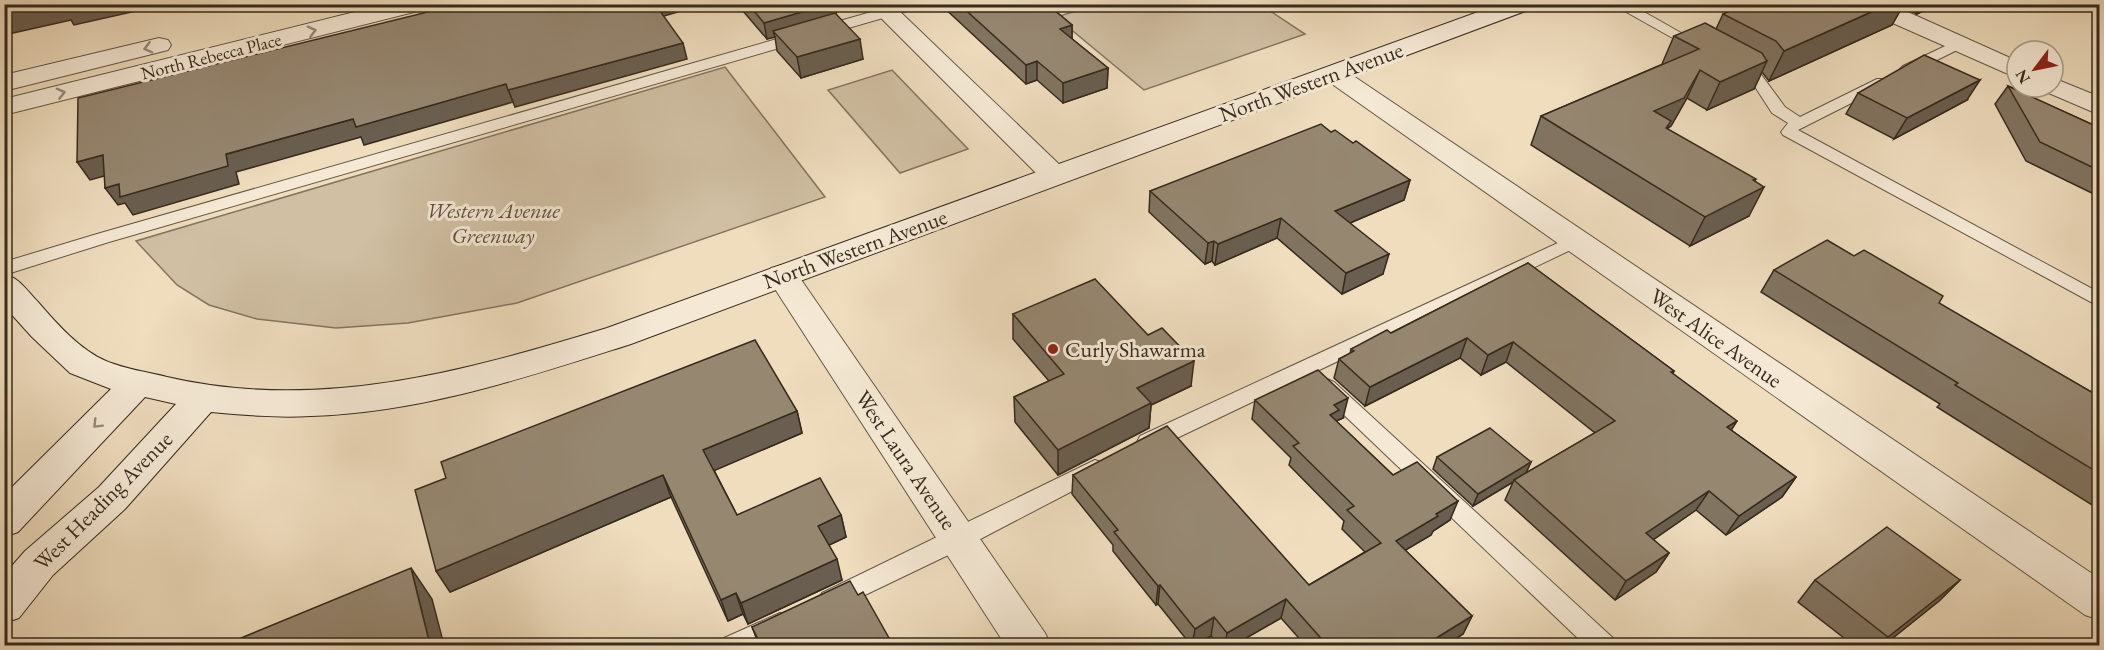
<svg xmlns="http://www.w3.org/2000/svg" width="2104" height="650" font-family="'EB Garamond',serif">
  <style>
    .green { fill: #d0bfa3; stroke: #837460; stroke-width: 1.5 }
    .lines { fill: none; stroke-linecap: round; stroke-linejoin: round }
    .lane-casing { stroke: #645745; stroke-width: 2 }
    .street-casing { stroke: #645745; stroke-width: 2 }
    .secondary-casing { stroke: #362a1d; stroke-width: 2 }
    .lane { fill: #f5e9d5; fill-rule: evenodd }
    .street { fill: #f5e9d5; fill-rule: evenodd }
    .secondary { fill: #f5e9d5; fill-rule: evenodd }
    .wall { fill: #817461; stroke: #362a1d; stroke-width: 1.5 }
    .shaded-wall { fill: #695e4f; stroke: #362a1d; stroke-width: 1.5 }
    .building { fill: #968771; stroke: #362a1d; stroke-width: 1.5 }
    .oneway { stroke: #968a79 }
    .poi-dot { fill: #8f2418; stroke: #f5e9d5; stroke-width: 2 }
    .labels { text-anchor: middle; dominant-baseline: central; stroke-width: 6; stroke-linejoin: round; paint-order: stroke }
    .far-street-label { font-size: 18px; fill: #362a1d; stroke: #f5e9d5 }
    .street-label { font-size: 22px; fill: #362a1d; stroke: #f5e9d5 }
    .park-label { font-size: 22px; font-style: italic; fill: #5c4f3e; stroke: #f5e9d5 }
    .poi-label { font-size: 22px; fill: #362a1d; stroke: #f5e9d5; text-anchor: start }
  </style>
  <rect width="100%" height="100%" fill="#efddbe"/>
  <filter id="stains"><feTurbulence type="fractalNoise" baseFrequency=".00333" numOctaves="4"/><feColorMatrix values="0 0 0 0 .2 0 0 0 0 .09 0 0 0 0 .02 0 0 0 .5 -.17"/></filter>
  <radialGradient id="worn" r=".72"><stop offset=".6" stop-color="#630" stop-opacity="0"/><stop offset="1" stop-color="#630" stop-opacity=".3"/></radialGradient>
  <!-- green -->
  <g class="green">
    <polygon points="1096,5 1261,5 1305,34 1144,90 1056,17"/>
    <polygon points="725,67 825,197 517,303 408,323 336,328 257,319 209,305 177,285 136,241"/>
    <polygon points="892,70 968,149 900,173 828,90"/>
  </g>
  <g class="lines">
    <defs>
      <g id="lane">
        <polygon points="899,4 923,4 921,7 109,242 4,275 4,262 97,234"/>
        <polygon points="1612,4 1630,4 1706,47 1704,50 1694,50"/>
        <polygon points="1958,40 1965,44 1963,47 1913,72 1908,74 1900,69 1903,66"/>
        <polygon points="1735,62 1760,73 1785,107 1800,117 1877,79 1887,79 1890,82 1887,85 1798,130 2100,293 2100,307 1783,135 1781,132 1788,123 1772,113 1750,79 1728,66 1730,63"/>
        <polygon points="1575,235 1581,237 1584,241 1581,245 1156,448 1148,450 1140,448 1137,442 1140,436"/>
        <polygon points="1327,379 1334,382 1613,638 1616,646 1586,646 1320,392 1317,387 1320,382"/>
        <polygon points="1095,460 1103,463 1106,469 1103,475 967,546 840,607 831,611 822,607 819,600 822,593"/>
        <path d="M780,613L789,616L792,624C781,649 744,646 721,646L724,638Z"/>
      </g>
      <g id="street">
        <polygon points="387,4 429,4 426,9 4,115 4,99"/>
        <polygon points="867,4 892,4 1064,169 1068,175 1064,181 1054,184 1044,181"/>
        <polygon points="1858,4 1890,4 2017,61 2017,78 1861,9"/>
        <polygon points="159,38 168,40 171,45 168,50 4,91 4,75"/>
        <polygon points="1334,66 1343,69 2100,579 2100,620 2085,615 1325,79 1321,74 1325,69"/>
        <polygon points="2053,78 2100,97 2100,115 2044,91 2041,87 2053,87"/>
        <polygon points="782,265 793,268 1045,633 1051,646 1006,646 766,275 771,268"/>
      </g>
      <path id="secondary" d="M1500,4H1534L1531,9L631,344C527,377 421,413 311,416C277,418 244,415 211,412L125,509L53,575L19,618L4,623V575L25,551L99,487L176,404L145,397L18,532L4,537V495L111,389L70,373L32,337L4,306V274C20,278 27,291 38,302C56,323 80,350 106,361C125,369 147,372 167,377C318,412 463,372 607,328Z"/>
    </defs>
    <!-- lane casing -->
    <use href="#lane" class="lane-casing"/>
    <!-- street casing -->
    <use href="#street" class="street-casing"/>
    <!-- secondary casing -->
    <use href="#secondary" class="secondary-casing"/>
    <!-- lane -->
    <use href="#lane" class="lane"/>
    <!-- street -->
    <use href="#street" class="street"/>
    <!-- secondary -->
    <use href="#secondary" class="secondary"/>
  </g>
  <!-- wall -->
  <g class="wall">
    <polygon points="737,4 835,4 836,14 863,59 801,78 777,51 775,37 767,39"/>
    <polygon points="940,4 1047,4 1072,25 1072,39 1108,68 1107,88 1063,103 1037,80 1026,84"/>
    <polygon points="1745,4 1938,4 1917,14 1902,7 1892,25 1769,81 1762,72 1754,89 1707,110 1687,98 1671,126 1667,129 1755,181 1749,216 1690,246 1531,145 1541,116 1663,64 1662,64 1674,36 1716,29 1723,14"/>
    <polygon points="2008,86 2100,128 2100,197 2026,161 1995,104"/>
    <polygon points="1858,93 1967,100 1894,139 1846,114"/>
    <polygon points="1331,132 1353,143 1410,180 1404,200 1350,223 1383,274 1342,294 1277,238 1215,265 1212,261 1205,264 1149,212 1150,191"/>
    <polygon points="1854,256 2100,397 2100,510 1937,407 1940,404 1761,292 1774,270"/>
    <polygon points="1528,263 1674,371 1673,374 1731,430 1796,477 1782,497 1726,535 1696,510 1653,540 1669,553 1656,572 1615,600 1505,500 1513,482 1473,506 1433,469 1437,457 1531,462 1526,473 1595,433 1506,362 1481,375 1460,358 1365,406 1334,378 1339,359 1350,354 1351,349 1391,333"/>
    <polygon points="1013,314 1191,386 1151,405 1149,428 1058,475 1015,422 1014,397 1049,381 1013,339"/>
    <polygon points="1255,400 1343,418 1336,421 1393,475 1450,520 1433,531 1431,535 1405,550 1472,616 1463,634 1446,645 1305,645 1281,618 1234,645 1219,645 1211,636 1194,645 1191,645 1158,604 1156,605 1113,551 1113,545 1072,494 1073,475 1309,585 1365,552 1342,529 1344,521 1289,465 1291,458 1252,419"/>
    <polygon points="797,411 802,433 714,470 737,515 841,515 846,537 829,545 842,580 748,624 743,614 728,621 671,497 450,592"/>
    <polygon points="1815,580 1960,580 1939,601 1884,645 1853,645 1798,602"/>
    <polygon points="858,595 893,645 759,645 752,627"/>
  </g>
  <!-- shaded-wall -->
  <g class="shaded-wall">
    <polygon points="39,4 167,4 74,25 71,20 4,35 4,12"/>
    <polygon points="654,4 705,4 657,18"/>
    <polygon points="829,4 835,4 837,19 773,31 775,37 767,39 764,23"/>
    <polygon points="1889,4 1904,4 1892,25 1769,81 1784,51"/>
    <polygon points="1923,4 1938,4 1917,14"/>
    <polygon points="1072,25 1072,44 1060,29"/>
    <polygon points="860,39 863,59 801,78 797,57"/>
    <polygon points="683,43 687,59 515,107 508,90"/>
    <polygon points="1037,61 1037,80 1026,84 1026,65"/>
    <polygon points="1767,61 1754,89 1707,110 1720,82"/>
    <polygon points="1108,68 1107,88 1063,103 1063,83"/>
    <polygon points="1700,70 1687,98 1671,126 1667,128 1658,149 1654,111"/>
    <polygon points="1980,80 1967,100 1894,139 1907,118"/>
    <polygon points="506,84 513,102 364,145 361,137 236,172 239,184 133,215 125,203 118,205 105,188 353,119"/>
    <polygon points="103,155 115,173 90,180 77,162"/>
    <polygon points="1756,179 1747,195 1764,187 1749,216 1690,246 1705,217"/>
    <polygon points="1410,180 1404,200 1331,231 1335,211"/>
    <polygon points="1281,218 1277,238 1215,265 1218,244"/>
    <polygon points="1214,241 1212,261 1205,264 1208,243"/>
    <polygon points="1389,254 1383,274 1342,294 1346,273"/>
    <polygon points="1467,338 1460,358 1365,406 1370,387"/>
    <polygon points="1513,342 1506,362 1481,375 1488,355"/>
    <polygon points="1194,361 1191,386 1151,405 1149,428 1058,475 1058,450 1137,388"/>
    <polygon points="1348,398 1343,418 1336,421 1330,415 1334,405"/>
    <polygon points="797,411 802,433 711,472 703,450"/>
    <polygon points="1737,421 1725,440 1727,427"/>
    <polygon points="1531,462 1525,475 1514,480 1513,482 1473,506 1478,494"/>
    <polygon points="663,475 671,497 450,592 436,571"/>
    <polygon points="1796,477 1782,497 1726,535 1739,516"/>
    <polygon points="1709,491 1696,510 1634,553 1646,533"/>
    <polygon points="1458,501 1450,520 1433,531 1431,535 1389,560 1396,541 1436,514"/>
    <polygon points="841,515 846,537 823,548 818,526"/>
    <polygon points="1669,553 1656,572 1615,600 1626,581"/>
    <polygon points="837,559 842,580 748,624 741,603"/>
    <polygon points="411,568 432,599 444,645 430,645"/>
    <polygon points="1960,580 1939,601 1884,645 1881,645 1888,637"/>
    <polygon points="1160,585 1158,604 1156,605 1158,586"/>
    <polygon points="736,593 743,614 728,621 721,600"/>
    <polygon points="1286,599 1281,618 1234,645 1225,645 1227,633"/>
    <polygon points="1472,616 1463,634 1446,645 1425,645"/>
    <polygon points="1214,617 1211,636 1194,645 1192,645 1195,629"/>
  </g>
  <!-- building -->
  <g class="building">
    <polygon points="4,4 39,4 4,12"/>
    <polygon points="460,4 655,4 683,43 508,90 506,84 356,127 353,119 226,154 228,166 120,197 119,184 105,188 103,155 77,162 78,98"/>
    <polygon points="748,4 829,4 764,23"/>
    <polygon points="959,4 1047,4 1072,25 1060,29 1108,68 1063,83 1037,61 1026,65"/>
    <polygon points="1745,4 1889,4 1784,51 1776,41 1723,14"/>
    <polygon points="835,13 860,39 797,57 773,31"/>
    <polygon points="1705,23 1762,53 1767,61 1720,82 1700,70 1684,98 1654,111 1671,121 1666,128 1756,179 1753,180 1764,187 1705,217 1541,116 1699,49 1674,36"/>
    <polygon points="1924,55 1980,80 1907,118 1858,93"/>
    <polygon points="2008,86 2100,128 2100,171 2040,142"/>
    <polygon points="1321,124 1331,132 1335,130 1353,143 1356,141 1410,180 1335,211 1389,254 1346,273 1281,218 1218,244 1214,241 1208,243 1150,191"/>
    <polygon points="1827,240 1854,256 1864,250 1943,296 1939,303 2100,397 2100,474 1955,385 1958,383 1774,270"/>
    <polygon points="1528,263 1674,371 1671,372 1737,421 1727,427 1796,477 1739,516 1709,491 1646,533 1669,553 1626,581 1514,480 1615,421 1513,342 1488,355 1467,338 1370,387 1339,359 1354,351 1351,349 1387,330 1391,333"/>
    <polygon points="1095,279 1148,335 1162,328 1194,361 1137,388 1151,403 1058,450 1014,397 1064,374 1013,314"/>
    <polygon points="755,340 797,411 703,450 737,515 820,478 841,515 818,526 837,559 741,603 736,593 721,600 663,475 436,571 415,490 446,478 441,462"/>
    <polygon points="1318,370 1348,398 1334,405 1339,410 1330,415 1393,475 1417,462 1458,501 1436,514 1438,516 1396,541 1472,616 1425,645 1327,645 1286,599 1227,633 1214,617 1195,629 1160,585 1158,586 1114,532 1118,530 1073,475 1167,426 1309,585 1381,543 1347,510 1354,506 1293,446 1299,443 1255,400"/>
    <polygon points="1490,428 1531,462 1478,494 1437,457"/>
    <polygon points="1887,527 1960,580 1888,637 1815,580"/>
    <polygon points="411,568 430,645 224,645"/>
    <polygon points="850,581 858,595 863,592 893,645 761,645 752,627"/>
  </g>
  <!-- one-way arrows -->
  <defs><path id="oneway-chevron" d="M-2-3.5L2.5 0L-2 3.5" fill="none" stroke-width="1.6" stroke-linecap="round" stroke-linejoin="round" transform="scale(1.5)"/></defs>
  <g class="oneway">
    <use href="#oneway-chevron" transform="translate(312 31) rotate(-14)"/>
    <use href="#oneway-chevron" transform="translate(148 48) rotate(166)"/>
    <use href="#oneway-chevron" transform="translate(61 93) rotate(-14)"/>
    <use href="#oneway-chevron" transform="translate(97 424) rotate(135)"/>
  </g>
  <!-- markers -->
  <circle class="poi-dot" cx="1053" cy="349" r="6"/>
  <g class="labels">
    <!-- far-street labels -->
    <g class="far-street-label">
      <text transform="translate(211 56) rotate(-14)">North Rebecca Place</text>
    </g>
    <!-- street labels -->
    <g class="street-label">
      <text transform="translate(1311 82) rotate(-20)">North Western Avenue</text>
      <text transform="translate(855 249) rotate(-20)">North Western Avenue</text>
      <text transform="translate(1716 338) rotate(35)">West Alice Avenue</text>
      <text transform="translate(906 460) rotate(56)">West Laura Avenue</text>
      <text transform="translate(103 501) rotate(-45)">West Heading Avenue</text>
    </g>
    <!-- park labels -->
    <g class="park-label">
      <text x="493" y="210">Western Avenue<tspan x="493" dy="25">Greenway</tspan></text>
    </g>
    <!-- poi labels -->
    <g class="poi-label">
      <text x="1065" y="349">Curly Shawarma</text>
    </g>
  </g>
  <!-- margin -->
  <rect width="2104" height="650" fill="none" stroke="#efddbe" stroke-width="24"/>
  <rect x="6" y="6" width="2092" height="638" fill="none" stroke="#362a1d" stroke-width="3"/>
  <rect x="12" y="12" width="2080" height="626" fill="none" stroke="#362a1d" stroke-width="1.5"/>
  <!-- north arrow -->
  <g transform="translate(2035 69) rotate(238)"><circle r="28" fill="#f5e9d5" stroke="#a99d8b" stroke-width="1.5"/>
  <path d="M0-4.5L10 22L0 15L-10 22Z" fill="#8f2418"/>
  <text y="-9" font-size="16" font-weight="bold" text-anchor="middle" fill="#362a1d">N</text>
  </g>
  <rect width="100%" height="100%" filter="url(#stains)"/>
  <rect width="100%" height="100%" fill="url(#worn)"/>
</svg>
